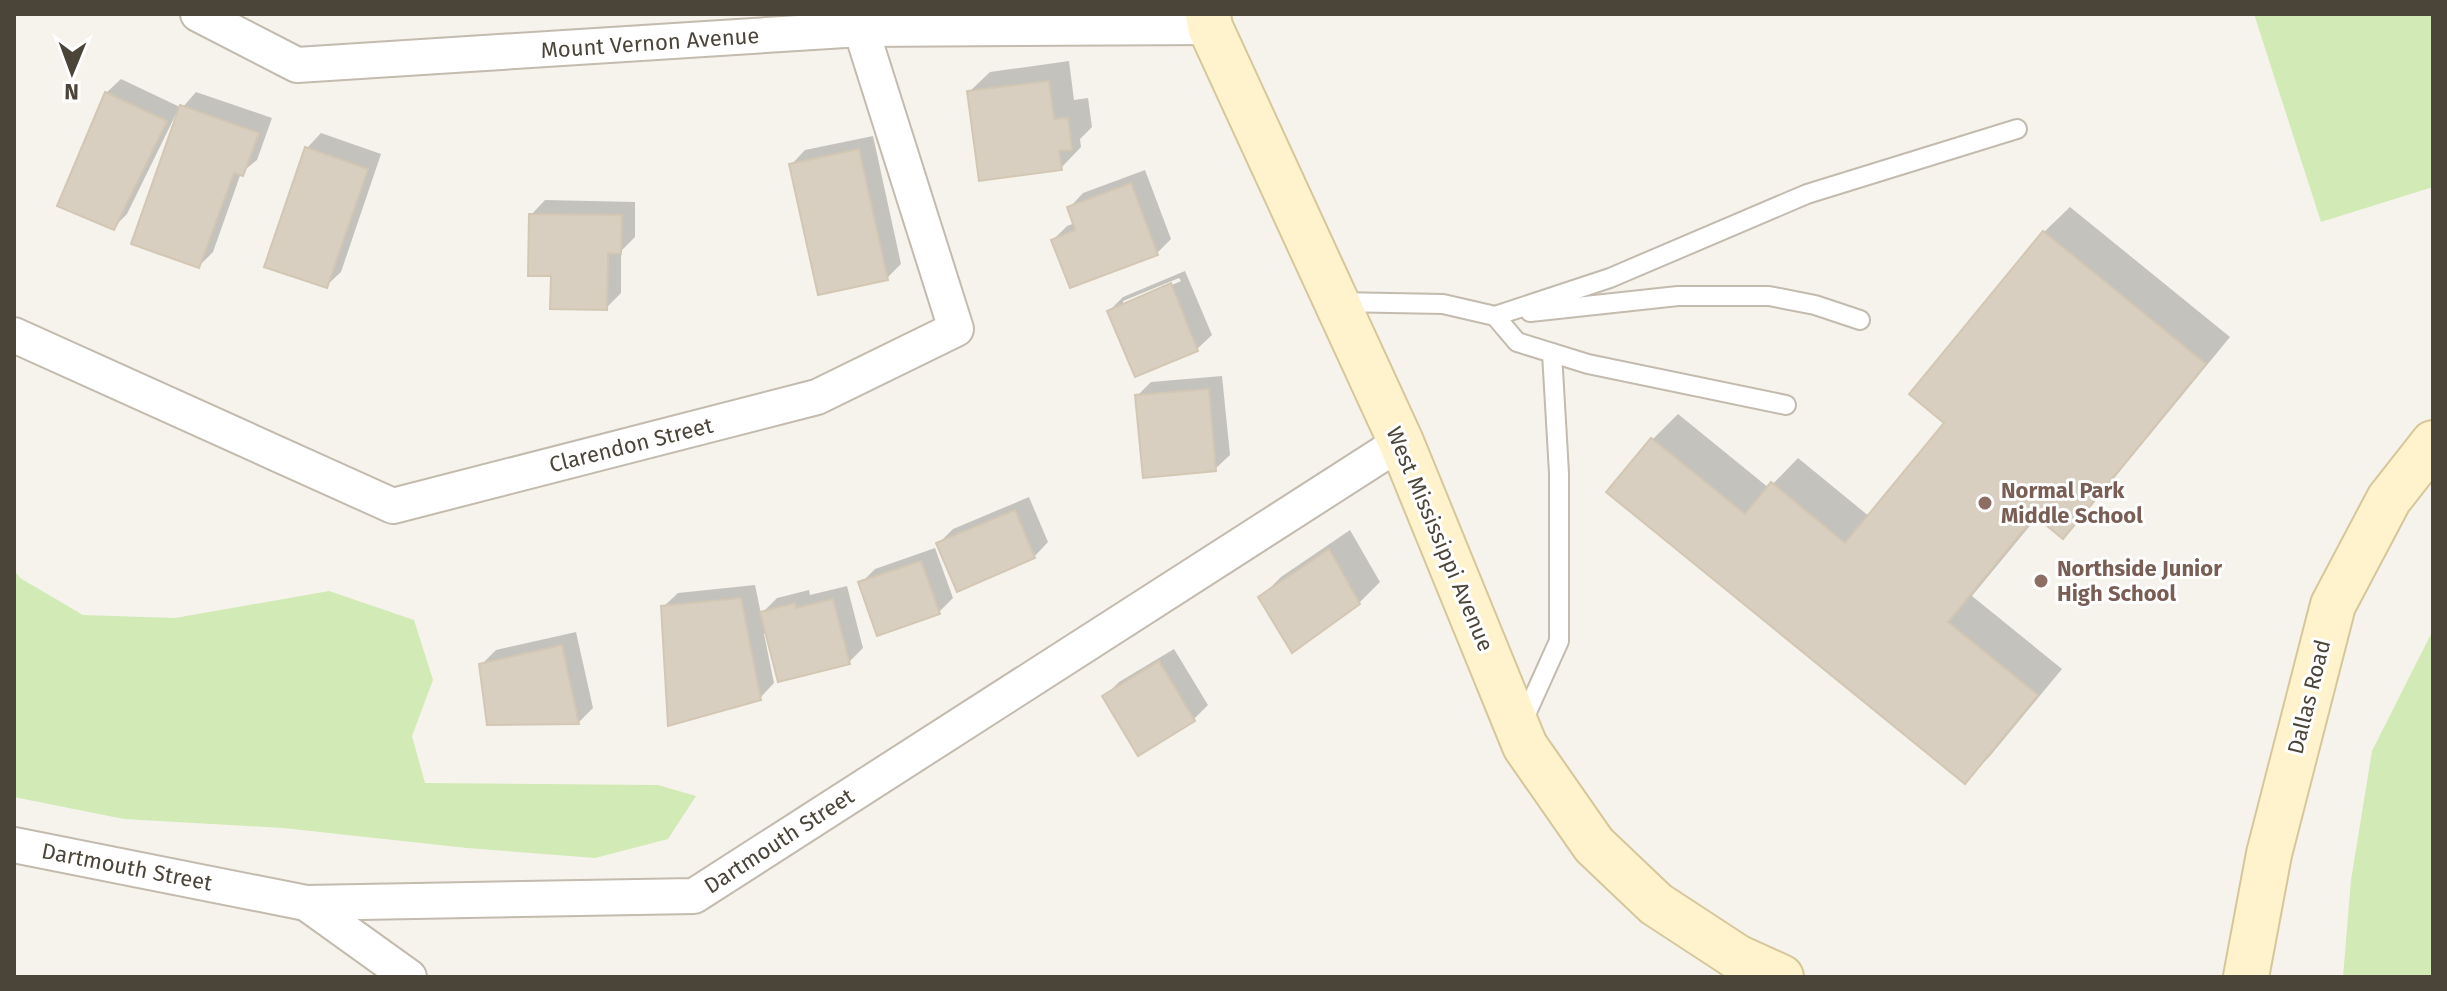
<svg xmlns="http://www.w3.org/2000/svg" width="2447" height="991" font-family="'Fira Sans',sans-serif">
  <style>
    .green { fill: #d2eab5 }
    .shadow { fill: #0003; fill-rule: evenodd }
    .building { fill: #d8cfc1; stroke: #d3c7b4; stroke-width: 2 }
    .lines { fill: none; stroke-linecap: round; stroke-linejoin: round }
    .lane-casing { stroke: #c2bbae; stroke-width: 22 }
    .street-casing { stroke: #c2bbae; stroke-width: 38 }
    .secondary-casing { stroke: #d6c79b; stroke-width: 48 }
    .lane { stroke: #fff; stroke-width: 18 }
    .street { stroke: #fff; stroke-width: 34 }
    .secondary { stroke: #fff3cd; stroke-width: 44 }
    .education-dot { fill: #8d6e63; stroke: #fff; stroke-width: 3 }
    .labels { text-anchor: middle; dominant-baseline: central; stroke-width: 6; stroke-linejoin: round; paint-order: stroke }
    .street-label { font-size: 22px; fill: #4b4439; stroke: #fff }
    .education-label { font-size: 22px; font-weight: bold; fill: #785e54; stroke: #fff; text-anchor: start }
  </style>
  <rect width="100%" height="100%" fill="#f6f3ec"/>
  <!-- green -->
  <g class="green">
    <polygon points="2254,14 2433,14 2433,187 2321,222"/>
    <polygon points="14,570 20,578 83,615 175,618 329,591 414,620 433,680 412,736 425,783 658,785 696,796 668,839 595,858 467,848 283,828 124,819 14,797"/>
    <polygon points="2433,630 2433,977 2343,977 2351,880 2372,751"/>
  </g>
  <!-- shadow -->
  <g class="shadow">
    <polygon points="1069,61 1074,100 1088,98 1092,127 1080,139 1081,147 1061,168 969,92 990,72"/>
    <polygon points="121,79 182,108 196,92 272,118 257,160 241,173 213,252 199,266 179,115 176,114 127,214 113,228 106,93"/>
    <polygon points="321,133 381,154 341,272 326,286 307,148"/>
    <polygon points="873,136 901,264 887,278 791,165 805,150"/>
    <polygon points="1145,170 1171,239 1157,253 1053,240 1067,226 1075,223 1069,208 1083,193"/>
    <polygon points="545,200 635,202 635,237 621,251 621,293 606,308 553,274 531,215"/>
    <polygon points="2070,207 2230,337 2088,510 2063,536 2038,516 1972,596 2062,669 1990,756 1965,781 1652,440 1678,414 1769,488 1798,458 1870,517 1947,422 2044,232"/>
    <path d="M1185,271L1212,335L1197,349L1136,375L1109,311L1123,297ZM1179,278L1181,281L1123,306V301Z"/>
    <polygon points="1222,376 1230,455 1215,469 1137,396 1151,382"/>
    <polygon points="1029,497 1048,542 1034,557 939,543 953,529"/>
    <polygon points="1350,530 1380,582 1359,603 1261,597 1281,577"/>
    <polygon points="935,548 953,598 938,613 861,583 875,569"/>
    <polygon points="755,585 761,614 777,598 809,590 810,595 847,586 863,648 849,662 768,633 764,634 774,683 760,698 663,607 678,593"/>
    <polygon points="576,632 593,708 579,722 481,665 496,650"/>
    <polygon points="1174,649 1208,705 1194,719 1105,696 1119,682"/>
  </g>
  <!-- building -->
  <g class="building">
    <polygon points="1049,81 1054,119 1068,118 1072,150 1059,151 1062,170 979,181 967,91"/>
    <polygon points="105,92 167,121 114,230 57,206"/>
    <polygon points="180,105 259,133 243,176 234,173 199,268 131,244"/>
    <polygon points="305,147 368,169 327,288 264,267"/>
    <polygon points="859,149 888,280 818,295 789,164"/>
    <polygon points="1131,183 1158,255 1070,288 1051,240 1075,230 1067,207"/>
    <polygon points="529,214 622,215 621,254 608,253 607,310 550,309 551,276 528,276"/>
    <polygon points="2043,231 2206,364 2063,539 2035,516 1948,622 2038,695 1965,784 1606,492 1651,438 1745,514 1771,482 1845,543 1944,423 1909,394"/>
    <polygon points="1171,283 1198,351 1135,377 1107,311"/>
    <polygon points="1209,389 1216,471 1143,478 1135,395"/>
    <polygon points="1015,510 1035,558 957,592 936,543"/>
    <polygon points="1329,549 1360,604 1292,653 1258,597"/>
    <polygon points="921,561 940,614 877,636 858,582"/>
    <polygon points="741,598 761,700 668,726 661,606"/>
    <polygon points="833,599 850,664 778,682 760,612 795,603 796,608"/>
    <polygon points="562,645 579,724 487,725 479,664"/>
    <polygon points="1159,661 1195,721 1138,756 1102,696"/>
  </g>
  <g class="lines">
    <defs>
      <g id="lane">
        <polyline points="1338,302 1443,304 1495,316 1610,278 1807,194 2017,129"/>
        <polyline points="1530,312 1678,296 1769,296 1815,305 1860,320"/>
        <polyline points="1495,316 1517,342 1588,364 1786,405"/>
        <polyline points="1522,723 1559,641 1559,473 1552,353"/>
      </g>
      <g id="street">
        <polyline points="198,14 297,65 861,29 1210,27"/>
        <polyline points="14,335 393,506 817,397 956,329 861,29"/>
        <polyline points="14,845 306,903 694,896 1401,442"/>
        <polyline points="306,903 409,977"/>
      </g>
      <g id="secondary">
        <polyline points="1208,14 1210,27 1401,442 1525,746 1594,845 1656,904 1737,957 1781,977"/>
        <polyline points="2246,977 2269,854 2333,605 2389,499 2433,443"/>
      </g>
    </defs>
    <!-- lane casing -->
    <use href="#lane" class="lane-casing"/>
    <!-- street casing -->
    <use href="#street" class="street-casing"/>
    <!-- secondary casing -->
    <use href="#secondary" class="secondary-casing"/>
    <!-- lane -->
    <use href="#lane" class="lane"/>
    <!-- street -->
    <use href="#street" class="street"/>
    <!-- secondary -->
    <use href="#secondary" class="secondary"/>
  </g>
  <!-- markers -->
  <g class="education-dot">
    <circle cx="1985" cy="503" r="8"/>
    <circle cx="2041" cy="581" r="8"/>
  </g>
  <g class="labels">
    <!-- street labels -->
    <g class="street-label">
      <text transform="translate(650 43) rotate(-4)">Mount Vernon Avenue</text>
      <text transform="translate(631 445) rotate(-14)">Clarendon Street</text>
      <text transform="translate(1440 539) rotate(67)">West Mississippi Avenue</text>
      <text transform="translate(2309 697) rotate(-76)">Dallas Road</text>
      <text transform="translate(779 841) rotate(-33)">Dartmouth Street</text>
      <text transform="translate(127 867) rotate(11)">Dartmouth Street</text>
    </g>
    <!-- education labels -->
    <g class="education-label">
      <text x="2001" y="490">Normal Park<tspan x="2001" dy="25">Middle School</tspan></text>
      <text x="2057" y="568">Northside Junior<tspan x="2057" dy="25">High School</tspan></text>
    </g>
  </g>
  <!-- border -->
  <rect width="2447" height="991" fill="none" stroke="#4b4439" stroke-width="32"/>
  <!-- north arrow -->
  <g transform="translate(72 72) rotate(181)" stroke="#ffffff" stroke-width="6" paint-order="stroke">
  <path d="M0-6L14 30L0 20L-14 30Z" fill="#4b4439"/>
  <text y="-12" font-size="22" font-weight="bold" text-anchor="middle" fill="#4b4439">N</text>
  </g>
</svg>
